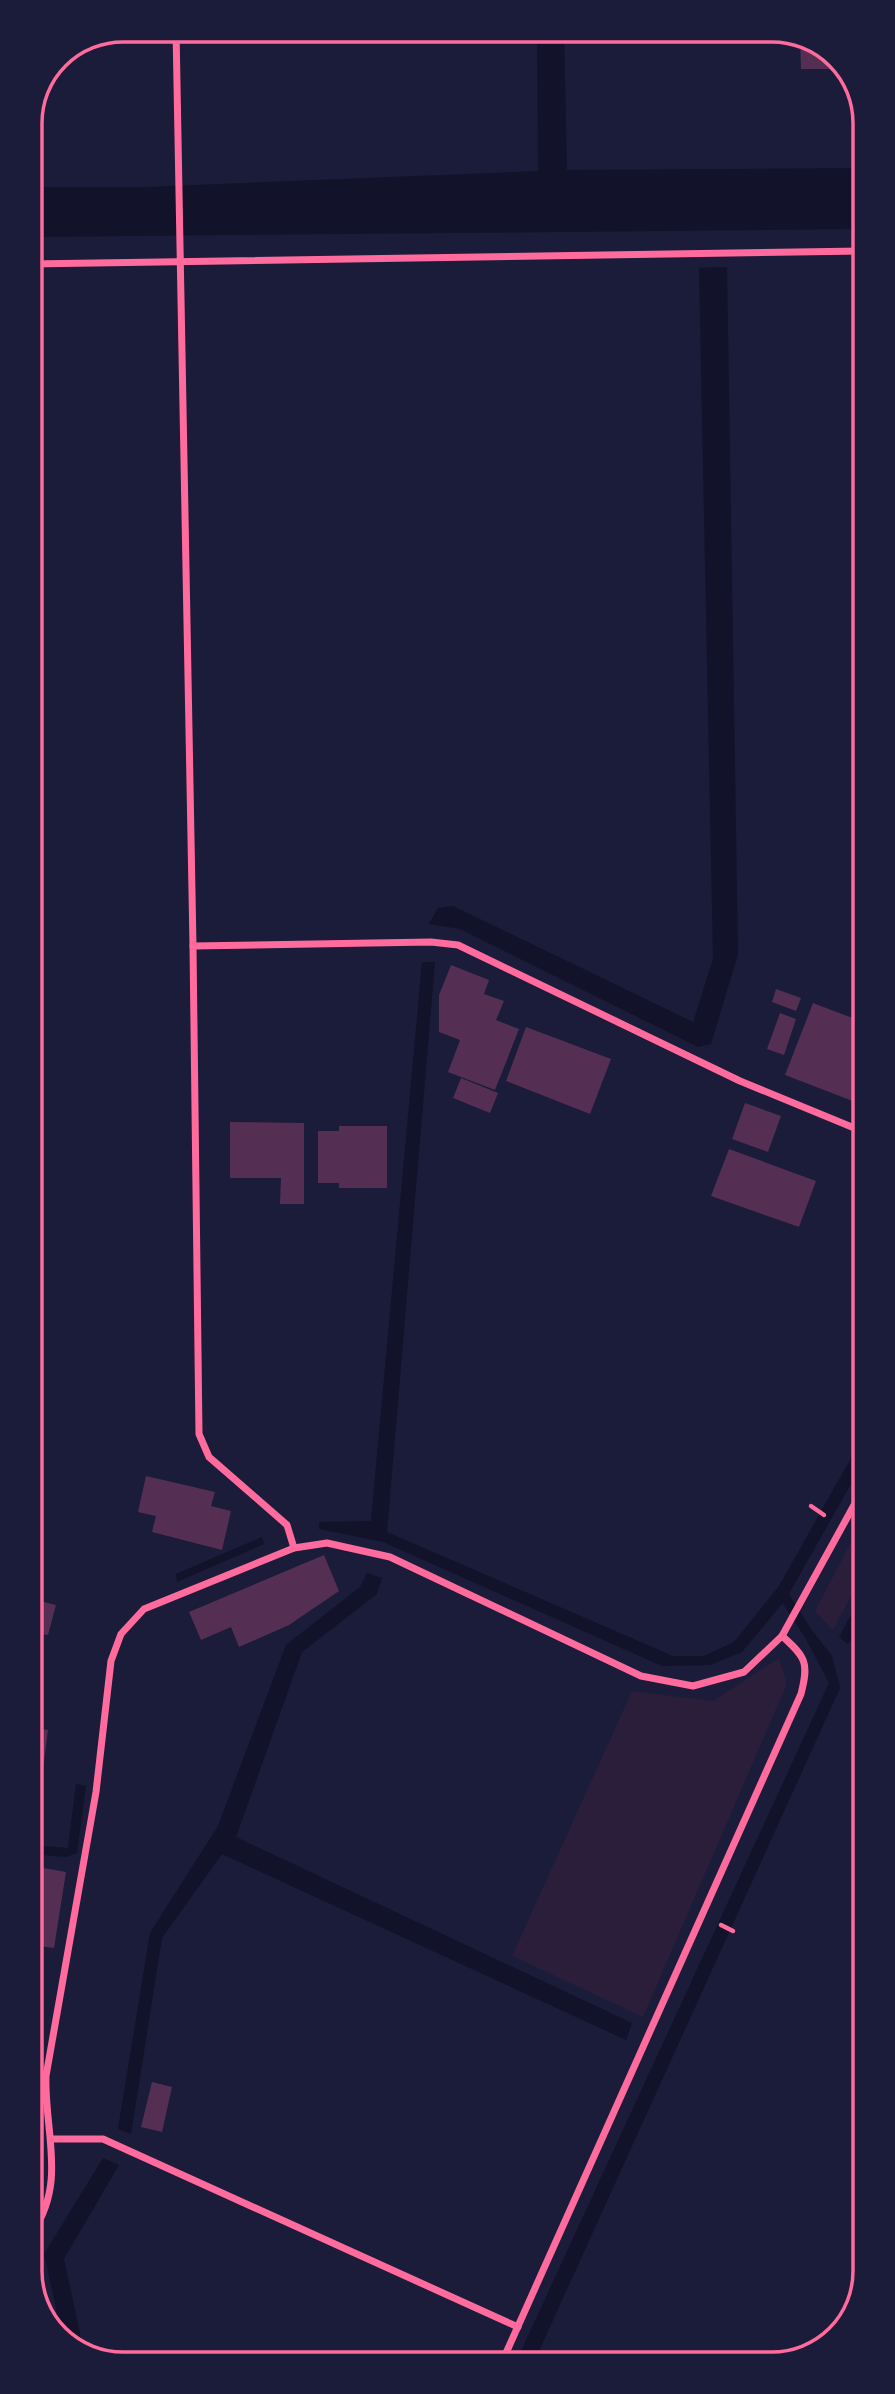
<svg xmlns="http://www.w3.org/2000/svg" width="895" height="2394" font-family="'IBM Plex Sans',sans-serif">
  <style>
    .green { fill: #2a1e3b }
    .water { fill: #12122b }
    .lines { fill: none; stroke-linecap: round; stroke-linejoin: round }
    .stream { stroke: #12122b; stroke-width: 10 }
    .building { fill: #542f53 }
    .path { stroke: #ff6b9d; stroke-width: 4.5 }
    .minor { stroke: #ff6b9d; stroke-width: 7 }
    .rim { fill: none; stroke: #ff6b9d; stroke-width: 3.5 }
  </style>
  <rect width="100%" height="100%" fill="#1b1b3a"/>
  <!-- green -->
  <g class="green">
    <polygon points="864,1517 864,1572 833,1630 815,1611"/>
    <polygon points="779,1658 787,1684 643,2017 512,1956 632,1691 713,1701"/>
  </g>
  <!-- water -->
  <g class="water">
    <polygon points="537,30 564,30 567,170 862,168 862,229 30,237 30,187 146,187 538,171"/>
    <polygon points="727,267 738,954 711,1044 698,1047 460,929 429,924 438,908 453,906 693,1022 713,959 699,268"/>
    <polygon points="422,962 435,962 387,1532 673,1656 704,1656 734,1642 779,1586 864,1435 864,1461 786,1599 742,1652 710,1665 662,1666 383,1542 319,1529 319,1522 371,1521"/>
    <polygon points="262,1537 264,1544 177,1582 176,1574"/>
    <polygon points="367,1573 382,1578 377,1594 302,1652 236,1837 632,2023 626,2040 222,1854 162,1938 131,2134 118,2129 150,1933 218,1826 286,1645 360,1587"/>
    <polygon points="864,1590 864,1621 848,1644 839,1637"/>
    <polygon points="814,1633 832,1656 840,1688 534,2362 516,2362 829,1683 807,1641"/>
    <polygon points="76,1784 86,1786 77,1853 66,1857 32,1854 32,1845 68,1848"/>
    <polygon points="103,2158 119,2165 64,2259 84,2352 66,2345 63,2340 44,2254"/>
  </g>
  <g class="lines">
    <!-- stream -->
    <polyline class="stream" points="787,1586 784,1593 786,1599 817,1647"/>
  </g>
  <!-- building -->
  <g class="building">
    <polygon points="800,38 829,49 842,69 801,69"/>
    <polygon points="451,965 489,980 484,994 504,1001 496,1020 519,1029 495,1090 448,1072 460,1040 439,1032 439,995"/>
    <polygon points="776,989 801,998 796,1011 772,1002"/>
    <polygon points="813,1003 863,1022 863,1105 785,1075"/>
    <polygon points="780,1013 796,1019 784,1055 767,1049"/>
    <polygon points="526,1027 611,1059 590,1114 506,1081"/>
    <polygon points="461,1078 498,1093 490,1113 453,1098"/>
    <polygon points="745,1103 781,1116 768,1152 732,1139"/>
    <polygon points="230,1122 304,1123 304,1204 280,1204 281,1178 230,1178"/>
    <polygon points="339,1126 387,1126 387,1188 339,1188 339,1183 318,1183 318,1131 339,1131"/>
    <polygon points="729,1149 816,1181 799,1227 711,1196"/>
    <polygon points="864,1185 864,1219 852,1214"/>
    <polygon points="146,1476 215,1492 211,1506 231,1511 222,1550 152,1532 156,1516 138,1512"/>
    <polygon points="324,1555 339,1591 289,1625 239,1647 231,1627 201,1640 189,1612"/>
    <polygon points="32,1599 56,1605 48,1635 39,1634 35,1650 32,1649"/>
    <polygon points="32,1728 48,1730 42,1778 32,1777"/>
    <polygon points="32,1866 66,1872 54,1948 33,1945"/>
    <polygon points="152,2082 172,2087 162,2132 141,2127"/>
  </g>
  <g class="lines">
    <!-- path -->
    <g class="path">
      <polyline points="811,1506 824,1515"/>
      <polyline points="721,1925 733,1931"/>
    </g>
    <!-- minor -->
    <g class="minor">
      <polyline points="176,30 193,946 199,1434 209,1457 287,1525 294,1548"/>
      <polyline points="30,264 862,251"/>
      <polyline points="193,946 431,942 458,945 740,1081 864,1132"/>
      <polyline points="33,2098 45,2101"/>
      <polyline points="53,2139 103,2139 518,2327"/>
      <path d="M33,2231C67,2182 44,2130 46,2076L96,1792L111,1661L121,1634L144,1609L294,1548L327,1543L390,1557L641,1676L693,1686L744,1672L782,1636L864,1487"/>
      <polyline points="33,2291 35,2298"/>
      <path d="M502,2362L801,1694C809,1663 806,1657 782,1636"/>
    </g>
  </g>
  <!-- crop -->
  <path d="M0 0H895V2394H0ZM123 42H772A81 81 0 0 1 853 123V2271A81 81 0 0 1 772 2352H123A81 81 0 0 1 42 2271V123A81 81 0 0 1 123 42Z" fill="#1b1b3a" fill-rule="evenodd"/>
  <path class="rim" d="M123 42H772A81 81 0 0 1 853 123V2271A81 81 0 0 1 772 2352H123A81 81 0 0 1 42 2271V123A81 81 0 0 1 123 42Z"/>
</svg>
